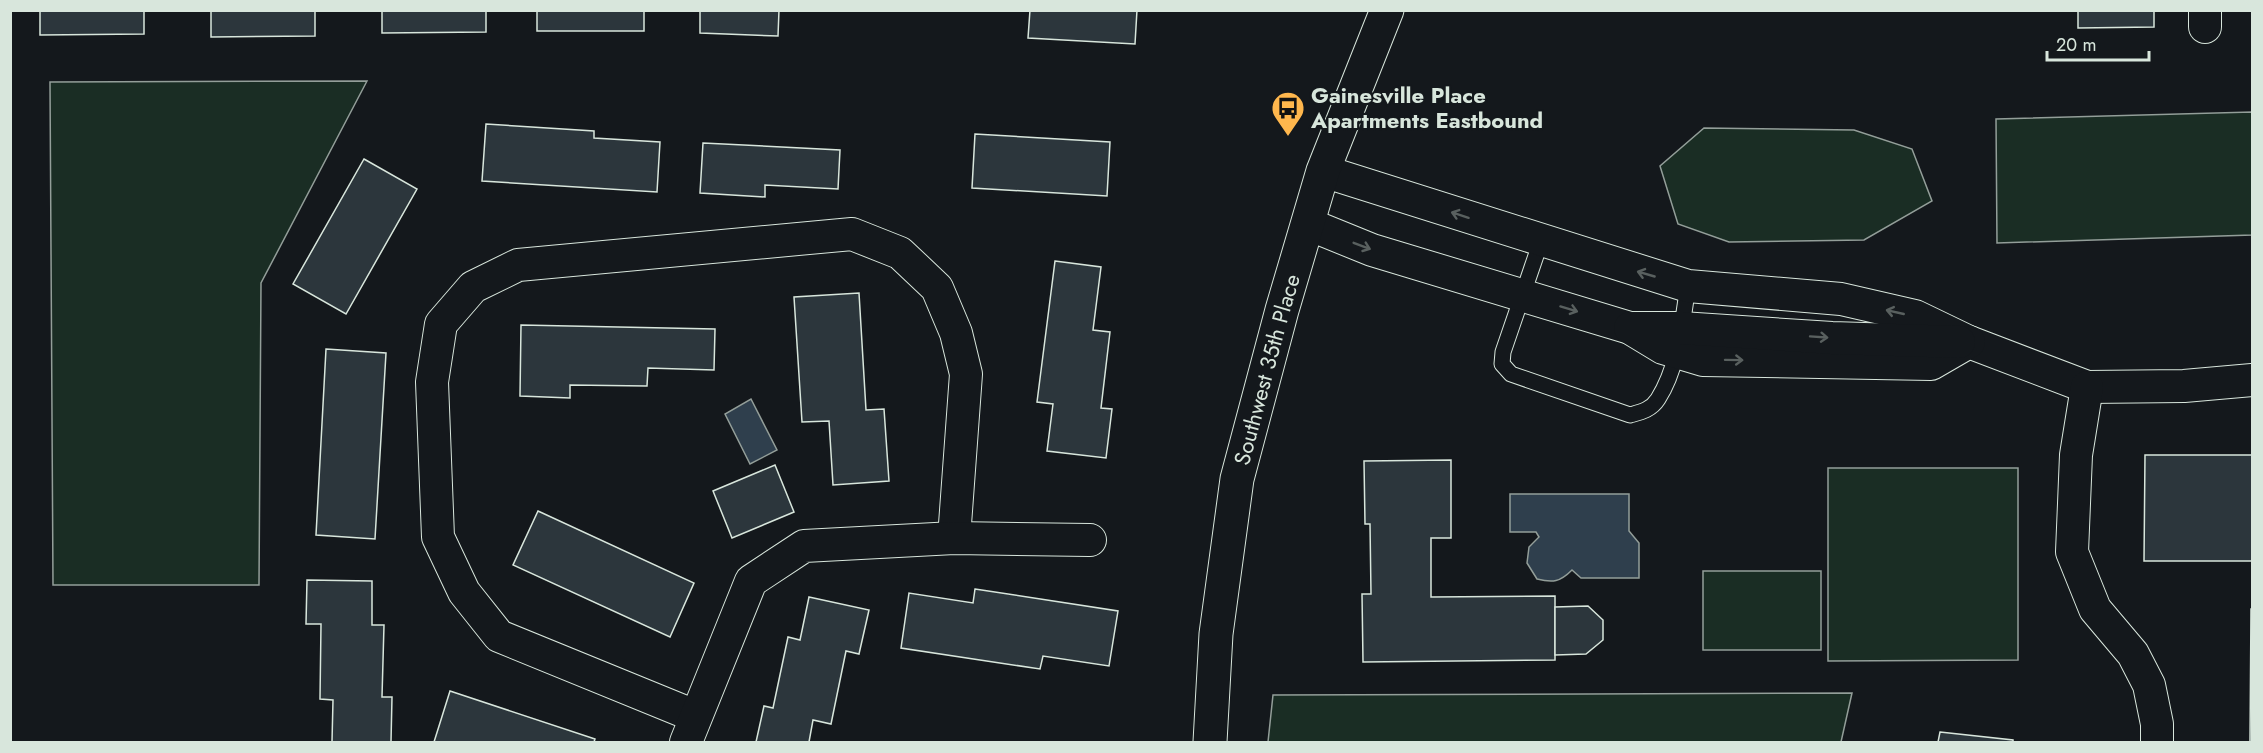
<svg xmlns="http://www.w3.org/2000/svg" width="2263" height="753" font-family="Jost,sans-serif">
  <style>
    .green { fill: #1a2d24; stroke: #939e99; stroke-width: 1.5 }
    .water { fill: #2f3f4d; stroke: #939e99; stroke-width: 1.5 }
    .building { fill: #2c363c; stroke: #d8e6dc; stroke-width: 1.5 }
    .lines { fill: none; stroke-linecap: round; stroke-linejoin: round }
    .service-casing { stroke: #d8e6dc; stroke-width: 17 }
    .minor-casing { stroke: #d8e6dc; stroke-width: 34 }
    .tertiary-casing { stroke: #d8e6dc; stroke-width: 35 }
    .service { stroke: #14181c; stroke-width: 15 }
    .minor { stroke: #14181c; stroke-width: 32 }
    .tertiary { stroke: #14181c; stroke-width: 33 }
    .oneway { stroke: #59605f }
    .labels { text-anchor: middle; dominant-baseline: central; stroke-width: 4.5; stroke-linejoin: round; paint-order: stroke }
    .poi-label { font-size: 22px; font-weight: bold; fill: #d8e6dc; stroke: #14181c; text-anchor: start }
    .street-label { font-size: 22px; fill: #d8e6dc; stroke: #14181c }
  </style>
  <rect width="100%" height="100%" fill="#14181c"/>
  <!-- green -->
  <g class="green">
    <polygon points="367,81 261,283 259,585 53,585 50,82"/>
    <polygon points="2252,112 2252,235 1997,243 1996,119"/>
    <polygon points="1704,128 1854,130 1912,149 1932,201 1864,240 1729,242 1678,224 1660,166"/>
    <polygon points="1828,468 2018,468 2018,660 1828,661"/>
    <rect x="1703" y="571" width="118" height="79"/>
    <polygon points="1852,693 1841,742 1268,742 1273,695"/>
  </g>
  <!-- water -->
  <g class="water">
    <polygon points="751,399 777,450 750,464 725,414"/>
    <path d="M1510,494H1629V531L1639,543V578H1581L1572,570C1560,582 1553,583 1537,579L1527,563L1529,547L1539,537L1536,532H1510Z"/>
  </g>
  <!-- building -->
  <g class="building">
    <polygon points="40,10 144,10 144,34 40,35"/>
    <polygon points="211,10 315,10 315,36 211,37"/>
    <polygon points="382,10 486,10 486,32 382,33"/>
    <rect x="537" y="10" width="107" height="21"/>
    <polygon points="700,10 779,10 778,36 700,33"/>
    <polygon points="1030,10 1137,10 1135,44 1028,38"/>
    <polygon points="2078,10 2154,10 2154,27 2078,28"/>
    <polygon points="486,124 594,131 594,138 660,142 657,192 482,181"/>
    <polygon points="975,134 1110,142 1107,196 972,188"/>
    <polygon points="703,143 840,150 838,189 765,185 765,197 700,193"/>
    <polygon points="364,159 417,189 346,314 293,284"/>
    <polygon points="1055,261 1101,267 1093,330 1110,332 1101,408 1112,409 1106,458 1047,451 1053,404 1037,402"/>
    <polygon points="859,293 866,410 884,409 889,481 833,485 829,421 802,422 794,297"/>
    <polygon points="521,325 715,329 714,370 648,368 647,386 570,385 570,398 520,396"/>
    <polygon points="326,349 386,353 375,539 316,535"/>
    <polygon points="2145,455 2252,455 2252,561 2144,561"/>
    <polygon points="1451,460 1451,538 1431,538 1431,597 1555,596 1555,660 1363,662 1362,594 1371,594 1370,524 1365,524 1364,461"/>
    <polygon points="775,465 794,512 732,538 713,491"/>
    <polygon points="538,511 694,583 670,637 513,565"/>
    <polygon points="307,580 372,581 372,625 384,625 382,697 392,697 391,742 332,742 333,700 320,699 321,624 306,624"/>
    <polygon points="975,589 1118,611 1109,666 1043,656 1040,669 901,648 909,593 973,603"/>
    <polygon points="809,597 869,610 859,654 846,651 831,724 813,720 809,742 756,742 764,706 773,708 788,637 800,640"/>
    <polygon points="1588,606 1603,620 1603,640 1586,654 1555,655 1555,607"/>
    <polygon points="2251,609 2252,609 2252,742 2250,742"/>
    <polygon points="450,691 595,739 594,742 434,742"/>
    <polygon points="1940,732 2013,740 2013,742 1938,742"/>
  </g>
  <g class="lines">
    <defs>
      <path id="service" d="M1541,241L1503,352L1502,364L1511,374L1630,415C1641,412 1651,410 1658,399C1679,366 1682,323 1688,286"/>
      <g id="minor">
        <polyline points="2205,27 2205,10"/>
        <polyline points="1323,171 1688,286 1841,299 1915,316 1969,342 2087,387 2184,386 2252,380"/>
        <polyline points="1308,224 1372,250 1630,328 1663,348 1703,360 1931,364 1969,342"/>
        <polyline points="1630,328 1681,328 1832,338 1959,342"/>
        <polyline points="2087,387 2076,455 2072,552 2095,609 2133,654 2149,685 2157,724 2157,742"/>
        <polyline points="695,716 499,636 464,592 438,537 432,382 441,324 473,287 518,265 852,234 900,253 937,288 956,333 966,374 954,538"/>
        <polyline points="686,742 751,581 804,546 954,538 1090,540"/>
      </g>
      <g id="tertiary">
        <path id="s1" d="M1210,742L1216,634L1237,479L1282,310L1323,171L1387,10"/>
      </g>
    </defs>
    <!-- service casing -->
    <use href="#service" class="service-casing"/>
    <!-- minor casing -->
    <use href="#minor" class="minor-casing"/>
    <!-- tertiary casing -->
    <use href="#tertiary" class="tertiary-casing"/>
    <!-- service -->
    <use href="#service" class="service"/>
    <!-- minor -->
    <use href="#minor" class="minor"/>
    <!-- tertiary -->
    <use href="#tertiary" class="tertiary"/>
  </g>
  <!-- one-way arrows -->
  <defs><path id="oneway-shaft" d="M-6 0H5M1.5-3L5.5 0L1.5 3" fill="none" stroke-width="1.6" stroke-linecap="round" stroke-linejoin="round" transform="scale(1.5)"/></defs>
  <g class="oneway">
    <use href="#oneway-shaft" transform="translate(1460 215) rotate(-162)"/>
    <use href="#oneway-shaft" transform="translate(1362 246) rotate(21)"/>
    <use href="#oneway-shaft" transform="translate(1646 274) rotate(-164)"/>
    <use href="#oneway-shaft" transform="translate(1569 309) rotate(17)"/>
    <use href="#oneway-shaft" transform="translate(1895 312) rotate(-167)"/>
    <use href="#oneway-shaft" transform="translate(1819 337) rotate(4)"/>
    <use href="#oneway-shaft" transform="translate(1734 360) rotate(1)"/>
  </g>
  <!-- icons -->
  <defs>
    <symbol id="bus-pin" viewBox="-11 -11 22 30"><path d="M0 17L-7.5 6A9.5 9.5 0 1 1 7.5 6Z" fill="#ffb74d" stroke="#14181c"/><path d="M-5-6H5V4H4V6H2V4H-2V6H-4V4H-5ZM-3.5-4V0h7V-4ZM-3.5 1.2v1.5H-2V1.2ZM2 1.2v1.5H3.5V1.2Z" fill="#111"/></symbol>
  </defs>
  <g fill-rule="evenodd">
    <use href="#bus-pin" x="1269" y="89" width="38" height="52"/>
  </g>
  <g class="labels">
    <!-- poi labels -->
    <g class="poi-label">
      <text x="1311" y="95">Gainesville Place<tspan x="1311" dy="25">Apartments Eastbound</tspan></text>
    </g>
    <!-- street labels -->
    <g class="street-label">
      <text stroke="none"><textPath href="#s1" startOffset="378">Southwest 35th Place</textPath></text>
    </g>
  </g>
  <!-- border -->
  <rect width="2263" height="753" fill="none" stroke="#d8e6dc" stroke-width="24"/>
  <!-- scale -->
  <path d="M2047 51v9h102v-9" fill="none" stroke="#d8e6dc" stroke-width="3"/>
  <text x="2056" y="51" font-size="18" fill="#d8e6dc" stroke="#14181c" stroke-width="4.5" paint-order="stroke">20 m</text>
</svg>
